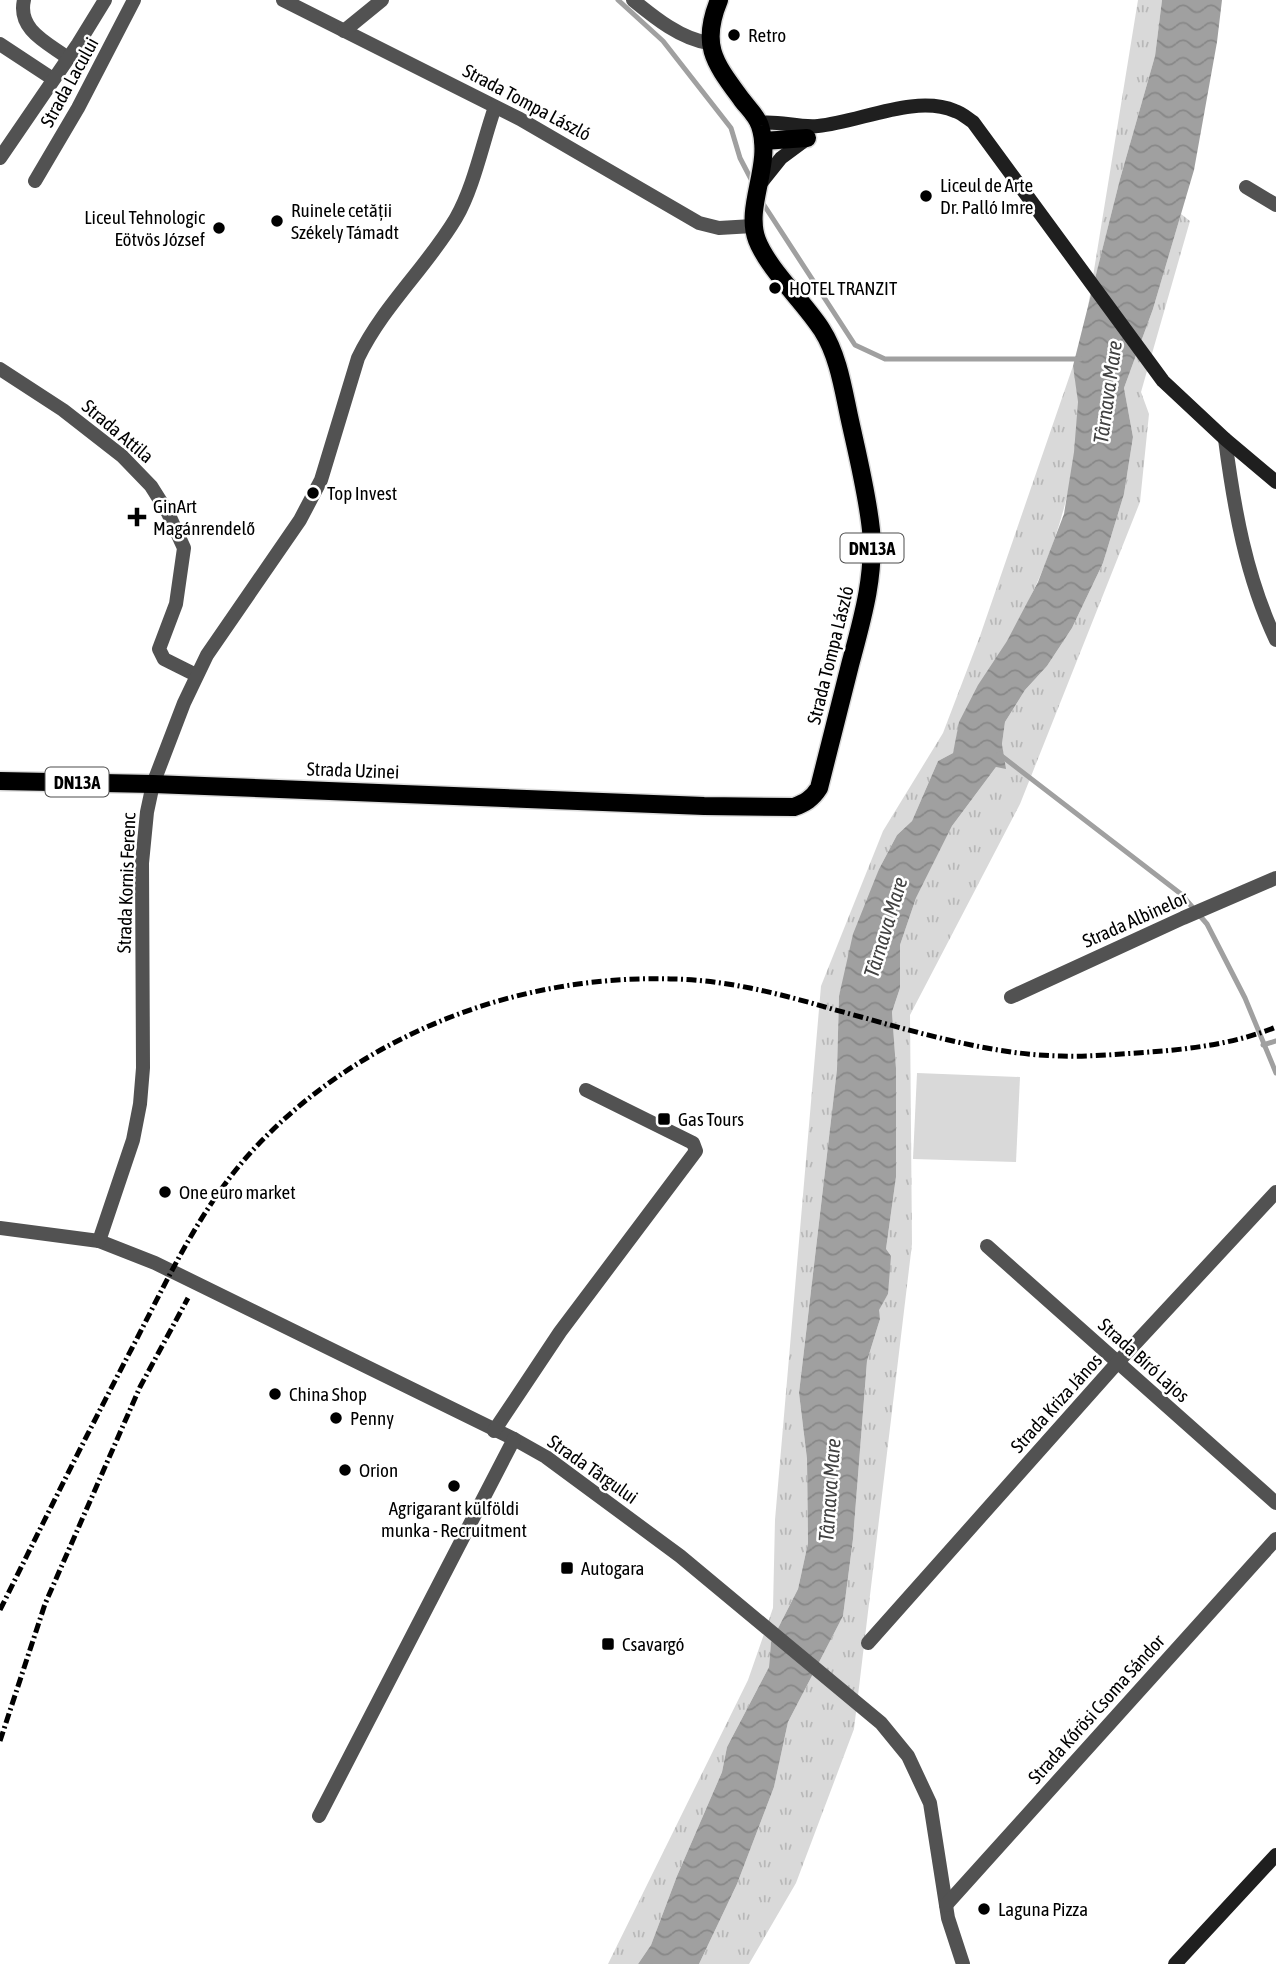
<svg xmlns="http://www.w3.org/2000/svg" width="1276" height="1964" font-family="'Asap Condensed',sans-serif">
  <style>
    .grass { fill: url(#grass-tufts) }
    .park { fill: #d9d9d9 }
    .water { fill: url(#water-waves) }
    .lines { fill: none; stroke-linecap: round; stroke-linejoin: round }
    .stream { stroke: #a0a0a0; stroke-width: 5 }
    .primary-casing { stroke: #dbdbdb; stroke-width: 21 }
    .minor { stroke: #525252; stroke-width: 14 }
    .secondary { stroke: #1f1f1f; stroke-width: 14 }
    .primary { stroke: #000; stroke-width: 18 }
    .rail { stroke: #000; stroke-width: 5; stroke-dasharray: 10 3.5 2 3.5; stroke-linecap: butt }
    .poi-dot { fill: #000; stroke: #fff; stroke-width: 2.5 }
    .labels { text-anchor: middle; dominant-baseline: central; stroke-width: 5; stroke-linejoin: round; paint-order: stroke }
    .shield { fill: #fff; stroke: #4c4c4c; stroke-width: 2 }
    .shield-label { font-size: 18px; font-weight: bold; fill: #000 }
    .poi-label { font-size: 19px; fill: #000; stroke: #fff; text-anchor: start }
    .street-label { font-size: 19px; fill: #000; stroke: #fff }
    .water-label { font-size: 21px; font-style: italic; fill: #414141; stroke: #fff }
  </style>
  <defs>
    <pattern id="grass-tufts" width="24" height="20" patternUnits="userSpaceOnUse" patternTransform="scale(1.75)"><rect width="24" height="20" fill="#d9d9d9"/><path d="M3 7l-1-3M5 7V3M7 7l1-3M15 17l-1-3M17 17v-4M19 17l1-3" fill="none" stroke="#b8b8b8"/></pattern>
    <pattern id="water-waves" width="16" height="10" patternUnits="userSpaceOnUse" patternTransform="scale(1.75)"><rect width="16" height="10" fill="#a0a0a0"/><path d="M0 5q4-4 8 0t8 0" fill="none" stroke="#888"/></pattern>
  </defs>
  <rect width="100%" height="100%" fill="#fff"/>
  <!-- grass -->
  <g class="grass">
    <polygon points="1138,0 1162,0 1155,56 1120,179 1088,307"/>
    <polygon points="1181,214 1190,221 1141,392 1149,414 1140,502 1020,804 910,1015 912,1244 854,1729 796,1883 749,1964 699,1964 737,1884 774,1787 788,1722 843,1616 853,1539 867,1361 880,1319 878,1310 888,1294 886,1249 896,1177 896,1068 892,1012 900,988 900,945 916,898 952,826 996,767 1005,768 1002,744 1005,722 1025,690 1047,666 1072,628 1103,563 1124,494 1133,437 1124,388 1153,309"/>
    <path d="M1073,366C1075,378 1078,391 1078,403C1079,487 1049,568 1008,640C993,666 975,690 962,718C956,729 957,742 953,753L938,761L912,821L897,835L879,869L839,996L837,1069L799,1393L807,1459L808,1543L798,1589L771,1642L769,1667L727,1747L722,1772L677,1876L651,1945L638,1964H608L748,1680L773,1608L775,1520L821,986L883,831L943,733L980,636Z"/>
  </g>
  <!-- park -->
  <polygon class="park" points="917,1073 1020,1077 1016,1162 913,1159"/>
  <!-- water -->
  <polygon class="water" points="1162,0 1222,0 1217,42 1194,170 1153,309 1124,388 1133,437 1124,494 1103,563 1072,628 1047,666 1025,690 1005,722 1002,744 1006,769 996,767 952,826 916,898 900,945 900,988 892,1012 896,1068 896,1177 886,1249 891,1256 888,1294 879,1310 880,1319 867,1361 853,1539 843,1616 788,1722 774,1787 737,1884 699,1964 638,1964 651,1945 677,1876 722,1772 727,1747 769,1667 771,1642 798,1589 808,1543 807,1459 799,1393 837,1069 839,996 853,934 879,869 897,835 912,821 938,761 953,753 959,722 978,685 1007,641 1038,582 1064,514 1074,452 1078,402 1073,366 1120,179 1155,56"/>
  <g class="lines">
    <!-- stream -->
    <g class="stream">
      <polyline points="618,0 663,41 731,128 740,158 753,183"/>
      <polyline points="762,202 855,345 885,359 1080,359"/>
      <polyline points="999,754 1181,894 1207,924 1245,998 1276,1073"/>
      <polyline points="1263,1045 1276,1041"/>
    </g>
    <defs>
      <g id="primary">
        <polyline points="763,141 807,138"/>
        <path d="M0,781L153,784L704,806L794,807C805,803 812,799 819,788C829,747 840,706 850,665C862,620 875,577 871,530C867,492 857,453 849,416C843,388 838,355 822,330C805,303 768,269 757,240C744,206 773,165 760,126C757,116 748,108 742,100C715,63 700,46 719,0"/>
      </g>
    </defs>
    <!-- primary casing -->
    <use href="#primary" class="primary-casing"/>
    <!-- minor -->
    <g class="minor">
      <path d="M24,0C17,30 48,43 68,58"/>
      <polyline points="283,0 520,119 699,223 719,228 753,226"/>
      <path d="M633,0C655,18 681,39 709,43"/>
      <polyline points="344,31 382,0"/>
      <polyline points="0,44 53,79"/>
      <polyline points="0,158 78,44 105,0"/>
      <polyline points="35,181 78,108 134,0"/>
      <polyline points="1246,187 1276,205"/>
      <polyline points="0,369 63,410 122,456 151,486 168,513 184,548 176,604 159,649 164,659 196,675"/>
      <path d="M1225,439C1234,508 1246,577 1276,640"/>
      <polyline points="1011,997 1183,918 1276,878"/>
      <polyline points="0,1228 99,1241 155,1263 514,1439 546,1457 680,1556 881,1723 908,1756 930,1803 948,1918 963,1964"/>
      <path d="M99,1241L133,1140L140,1104L143,1068L142,863L147,812L153,784L184,703L207,655L300,520L321,480L358,358C383,306 427,267 456,218C474,187 483,141 495,107"/>
      <polyline points="987,1246 1276,1503"/>
      <polyline points="494,1431 560,1332 696,1151 693,1143 586,1090"/>
      <polyline points="868,1643 1118,1362 1276,1192"/>
      <polyline points="319,1816 514,1439"/>
      <polyline points="946,1905 1276,1539"/>
    </g>
    <!-- secondary -->
    <g class="secondary">
      <path d="M759,123C778,120 798,128 818,126C860,122 915,94 955,111C962,113 968,119 973,122L1163,381L1225,439L1276,482"/>
      <polyline points="761,183 781,158 808,138"/>
      <polyline points="1175,1964 1276,1855"/>
    </g>
    <!-- primary -->
    <use href="#primary" class="primary"/>
    <!-- rail -->
    <g class="rail">
      <path d="M0,1610C43,1523 86,1436 131,1350C167,1281 199,1209 252,1151C359,1035 517,974 673,979C727,980 781,994 832,1009C903,1028 987,1055 1061,1056C1090,1057 1120,1054 1150,1052C1192,1049 1237,1043 1276,1027"/>
      <polyline points="0,1741 45,1604 140,1387 188,1298"/>
    </g>
  </g>
  <!-- markers -->
  <g class="poi-dot">
    <circle cx="734" cy="35" r="7"/>
    <circle cx="926" cy="196" r="7"/>
    <circle cx="277" cy="221" r="7"/>
    <circle cx="219" cy="228" r="7"/>
    <circle cx="775" cy="288" r="7"/>
    <circle cx="313" cy="493" r="7"/>
    <path d="M133.5 506.5h7v7h7v7h-7v7h-7v-7h-7v-7h7z"/>
    <rect x="657" y="1112" width="14" height="14" rx="3.5"/>
    <circle cx="165" cy="1192" r="7"/>
    <circle cx="275" cy="1394" r="7"/>
    <circle cx="336" cy="1418" r="7"/>
    <circle cx="345" cy="1470" r="7"/>
    <circle cx="454" cy="1486" r="7"/>
    <rect x="560" y="1561" width="14" height="14" rx="3.5"/>
    <rect x="601" y="1637" width="14" height="14" rx="3.5"/>
    <circle cx="984" cy="1909" r="7"/>
  </g>
  <g class="labels">
    <!-- shield labels -->
    <g class="shield">
      <rect x="840.5" y="533.5" width="63" height="29" rx="5"/>
      <rect x="45.5" y="767.5" width="63" height="29" rx="5"/>
    </g>
    <g class="shield-label">
      <text x="872" y="548">DN13A</text>
      <text x="77" y="782">DN13A</text>
    </g>
    <!-- poi labels -->
    <g class="poi-label">
      <text x="748" y="35">Retro</text>
      <text x="940" y="185">Liceul de Arte<tspan x="940" dy="22">Dr. Palló Imre</tspan></text>
      <text x="291" y="210">Ruinele cetății<tspan x="291" dy="22">Székely Támadt</tspan></text>
      <text x="205" y="217" text-anchor="end">Liceul Tehnologic<tspan x="205" dy="22">Eötvös József</tspan></text>
      <text x="789" y="288">HOTEL TRANZIT</text>
      <text x="327" y="493">Top Invest</text>
      <text x="153" y="506">GinArt<tspan x="153" dy="22">Magánrendelő</tspan></text>
      <text x="678" y="1119">Gas Tours</text>
      <text x="179" y="1192">One euro market</text>
      <text x="289" y="1394">China Shop</text>
      <text x="350" y="1418">Penny</text>
      <text x="359" y="1470">Orion</text>
      <text x="454" y="1508" text-anchor="middle">Agrigarant külföldi<tspan x="454" dy="22">munka - Recruitment</tspan></text>
      <text x="581" y="1568">Autogara</text>
      <text x="622" y="1644">Csavargó</text>
      <text x="998" y="1909">Laguna Pizza</text>
    </g>
    <!-- street labels -->
    <g class="street-label">
      <text transform="translate(69 82) rotate(-61)">Strada Lacului</text>
      <text transform="translate(527 102) rotate(28)">Strada Tompa László</text>
      <text transform="translate(118 431) rotate(40)">Strada Attila</text>
      <text transform="translate(830 655) rotate(-76)">Strada Tompa László</text>
      <text transform="translate(353 770) rotate(2)">Strada Uzinei</text>
      <text transform="translate(126 883) rotate(-88)">Strada Kornis Ferenc</text>
      <text transform="translate(1135 919) rotate(-24)">Strada Albinelor</text>
      <text transform="translate(1144 1360) rotate(42)">Strada Bíró Lajos</text>
      <text transform="translate(1056 1403) rotate(-48)">Strada Kriza János</text>
      <text transform="translate(593 1469) rotate(35)">Strada Târgului</text>
      <text transform="translate(1096 1709) rotate(-48)">Strada Kőrösi Csoma Sándor</text>
    </g>
    <!-- water labels -->
    <g class="water-label">
      <text transform="translate(1107 392) rotate(-82)">Târnava Mare</text>
      <text transform="translate(885 927) rotate(-73)">Târnava Mare</text>
      <text transform="translate(829 1490) rotate(-86)">Târnava Mare</text>
    </g>
  </g>
</svg>
